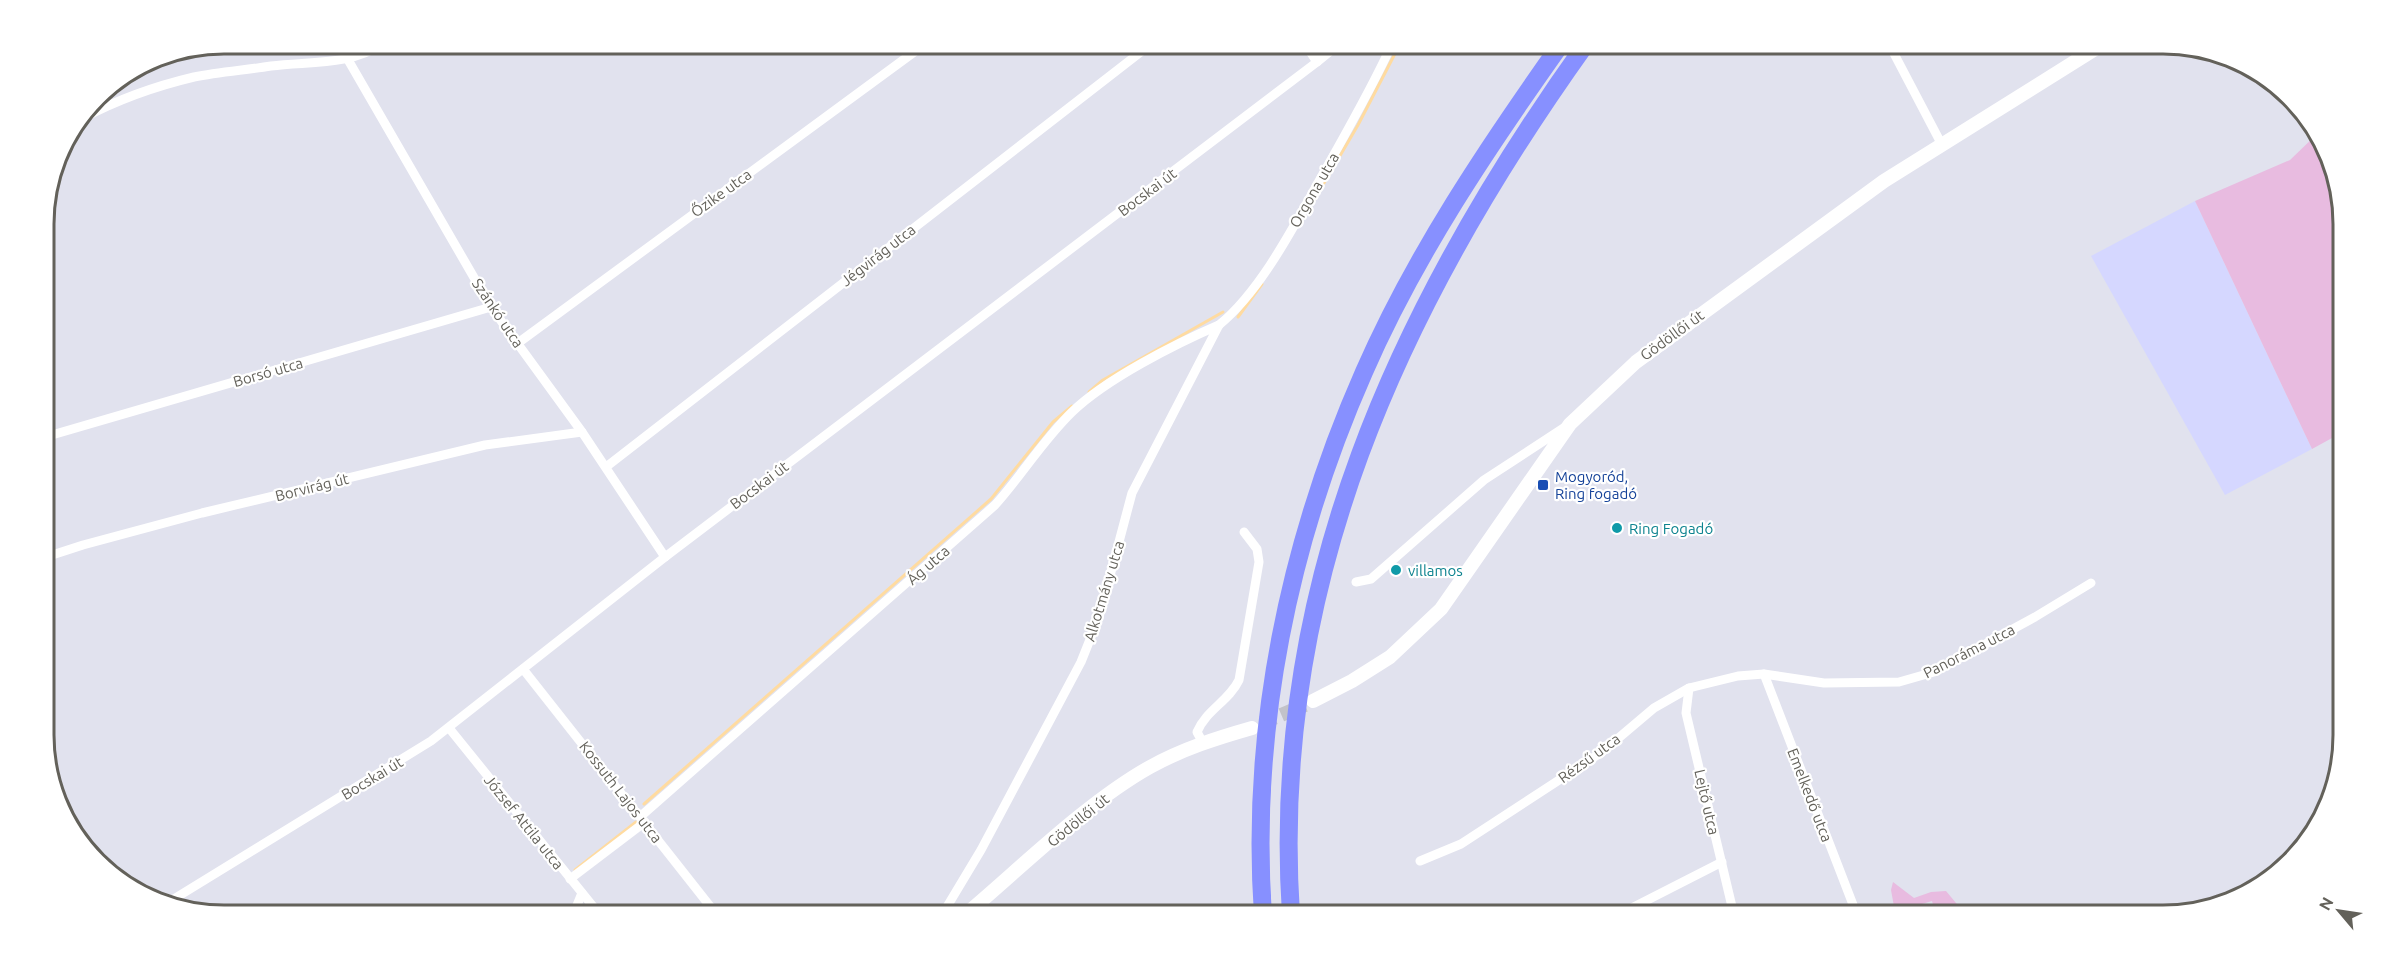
<svg xmlns="http://www.w3.org/2000/svg" width="2387" height="959" font-family="Ubuntu,sans-serif">
  <style>
    .commercial { fill: #d5d7ff }
    .green { fill: #e8bbe0 }
    .lines { fill: none; stroke-linecap: round; stroke-linejoin: round }
    .stream { stroke: #ffdba0; stroke-width: 3 }
    .secondary-tunnel { stroke: #c2c2c9; stroke-width: 14; stroke-dasharray: 14 7; stroke-linecap: butt }
    .street { stroke: #fff; stroke-width: 9 }
    .secondary { stroke: #fff; stroke-width: 14 }
    .highway { stroke: #8790ff; stroke-width: 18 }
    .transit-dot { fill: #1a4fb4; stroke: #fff; stroke-width: 2 }
    .culture-dot { fill: #0f9aa8; stroke: #fff; stroke-width: 2 }
    .labels { text-anchor: middle; dominant-baseline: central; stroke-width: 4.5; stroke-linejoin: round; paint-order: stroke }
    .street-label { font-size: 15px; fill: #63615a; stroke: #fff }
    .transit-label { font-size: 15px; fill: #164399; stroke: #fff; text-anchor: start }
    .culture-label { font-size: 15px; fill: #0d838f; stroke: #fff; text-anchor: start }
    .rim { fill: none; stroke: #63615a; stroke-width: 3 }
  </style>
  <rect width="100%" height="100%" fill="#e1e2ee"/>
  <!-- commercial -->
  <polygon class="commercial" points="2195,201 2312,449 2225,495 2091,256"/>
  <!-- green -->
  <g class="green">
    <polygon points="2317,134 2330,155 2342,200 2343,432 2312,449 2195,201 2290,160"/>
    <polygon points="1893,882 1914,898 1931,892 1946,891 1966,915 1936,915 1932,901 1895,912 1891,890"/>
  </g>
  <g class="lines">
    <!-- stream -->
    <g class="stream">
      <polyline points="1307,212 1358,125 1400,44"/>
      <polyline points="1238,317 1262,284"/>
      <polyline points="1089,392 1103,380 1223,312"/>
      <polyline points="644,804 991,499 1053,422 1072,406"/>
      <polyline points="575,870 636,822"/>
    </g>
    <!-- secondary-tunnel -->
    <polyline class="secondary-tunnel" points="1262,723 1305,705"/>
    <!-- street -->
    <g class="street">
      <polyline points="1305,44 1317,62"/>
      <polyline points="1889,44 1942,145"/>
      <polyline points="2070,44 2079,59"/>
      <polyline points="347,58 491,307 582,432 665,557"/>
      <path d="M83,118C117,100 156,86 194,77C219,72 246,70 271,66C309,61 349,66 382,44"/>
      <polyline points="518,343 925,44"/>
      <polyline points="45,437 491,307"/>
      <polyline points="606,467 1151,44"/>
      <polyline points="46,557 83,545 202,513 485,445 582,432"/>
      <polyline points="1356,582 1371,579 1484,480 1565,427"/>
      <polyline points="523,669 717,915"/>
      <polyline points="1764,674 1857,915"/>
      <polyline points="1689,688 1686,713 1734,915"/>
      <polyline points="449,728 600,915"/>
      <path d="M1203,743L1197,732C1206,710 1229,701 1239,680L1259,562L1257,549L1244,532"/>
      <path d="M641,816L995,505C1022,475 1043,440 1072,412C1106,379 1175,344 1219,325C1262,290 1296,222 1323,174C1347,131 1372,88 1392,44"/>
      <polyline points="1420,861 1461,844 1602,752 1654,708 1689,688 1738,676 1764,674 1824,683 1899,682 1934,672 2035,617 2091,583"/>
      <polyline points="570,879 645,822"/>
      <polyline points="164,905 431,741 665,557 1317,62 1339,44"/>
      <polyline points="573,915 582,893"/>
      <polyline points="942,915 981,850 1081,662 1099,617 1132,493 1219,325"/>
      <polyline points="1618,915 1722,862"/>
    </g>
    <!-- secondary -->
    <g class="secondary">
      <polyline points="1313,701 1352,681 1390,657 1441,609 1570,424 1636,362 1884,181 2103,44"/>
      <path d="M965,915C1022,867 1086,803 1150,767C1182,749 1217,738 1252,728"/>
    </g>
    <!-- highway -->
    <g class="highway">
      <path d="M1263,915C1250,729 1289,542 1364,372C1415,255 1488,147 1561,44"/>
      <path d="M1291,915C1269,586 1399,305 1586,44"/>
    </g>
  </g>
  <!-- markers -->
  <rect class="transit-dot" x="1537" y="479" width="12" height="12" rx="3"/>
  <g class="culture-dot">
    <circle cx="1617" cy="528" r="6"/>
    <circle cx="1396" cy="570" r="6"/>
  </g>
  <g class="labels">
    <!-- street labels -->
    <g class="street-label">
      <text transform="translate(1314 190) rotate(-60)">Orgona utca</text>
      <text transform="translate(1147 192) rotate(-37)">Bocskai út</text>
      <text transform="translate(721 193) rotate(-36)">Őzike utca</text>
      <text transform="translate(878 255) rotate(-38)">Jégvirág utca</text>
      <text transform="translate(498 313) rotate(56)">Szánkó utca</text>
      <text transform="translate(1672 335) rotate(-36)">Gödöllői út</text>
      <text transform="translate(268 372) rotate(-16)">Borsó utca</text>
      <text transform="translate(759 485) rotate(-37)">Bocskai út</text>
      <text transform="translate(312 487) rotate(-14)">Borvirág út</text>
      <text transform="translate(928 565) rotate(-41)">Ág utca</text>
      <text transform="translate(1104 591) rotate(-73)">Alkotmány utca</text>
      <text transform="translate(1969 651) rotate(-27)">Panoráma utca</text>
      <text transform="translate(1589 758) rotate(-36)">Rézsű utca</text>
      <text transform="translate(372 778) rotate(-31)">Bocskai út</text>
      <text transform="translate(621 792) rotate(52)">Kossuth Lajos utca</text>
      <text transform="translate(1810 795) rotate(69)">Emelkedő utca</text>
      <text transform="translate(1707 802) rotate(77)">Lejtő utca</text>
      <text transform="translate(1078 820) rotate(-39)">Gödöllői út</text>
      <text transform="translate(524 822) rotate(51)">József Attila utca</text>
    </g>
    <!-- transit labels -->
    <g class="transit-label">
      <text x="1555" y="476">Mogyoród,<tspan x="1555" dy="17">Ring fogadó</tspan></text>
    </g>
    <!-- culture labels -->
    <g class="culture-label">
      <text x="1629" y="528">Ring Fogadó</text>
      <text x="1408" y="570">villamos</text>
    </g>
  </g>
  <!-- crop -->
  <path d="M0 0H2387V959H0ZM224 54H2163A170 170 0 0 1 2333 224V735A170 170 0 0 1 2163 905H224A170 170 0 0 1 54 735V224A170 170 0 0 1 224 54Z" fill="#fff" fill-rule="evenodd"/>
  <path class="rim" d="M224 54H2163A170 170 0 0 1 2333 224V735A170 170 0 0 1 2163 905H224A170 170 0 0 1 54 735V224A170 170 0 0 1 224 54Z"/>
  <!-- north arrow -->
  <g transform="translate(2339 911) rotate(299)" stroke="#ffffff" stroke-width="4.5" paint-order="stroke">
  <path d="M0-4.5L10 22L0 15L-10 22Z" fill="#63615a"/>
  <text y="-9" font-size="16" font-weight="bold" text-anchor="middle" fill="#63615a">N</text>
  </g>
</svg>
